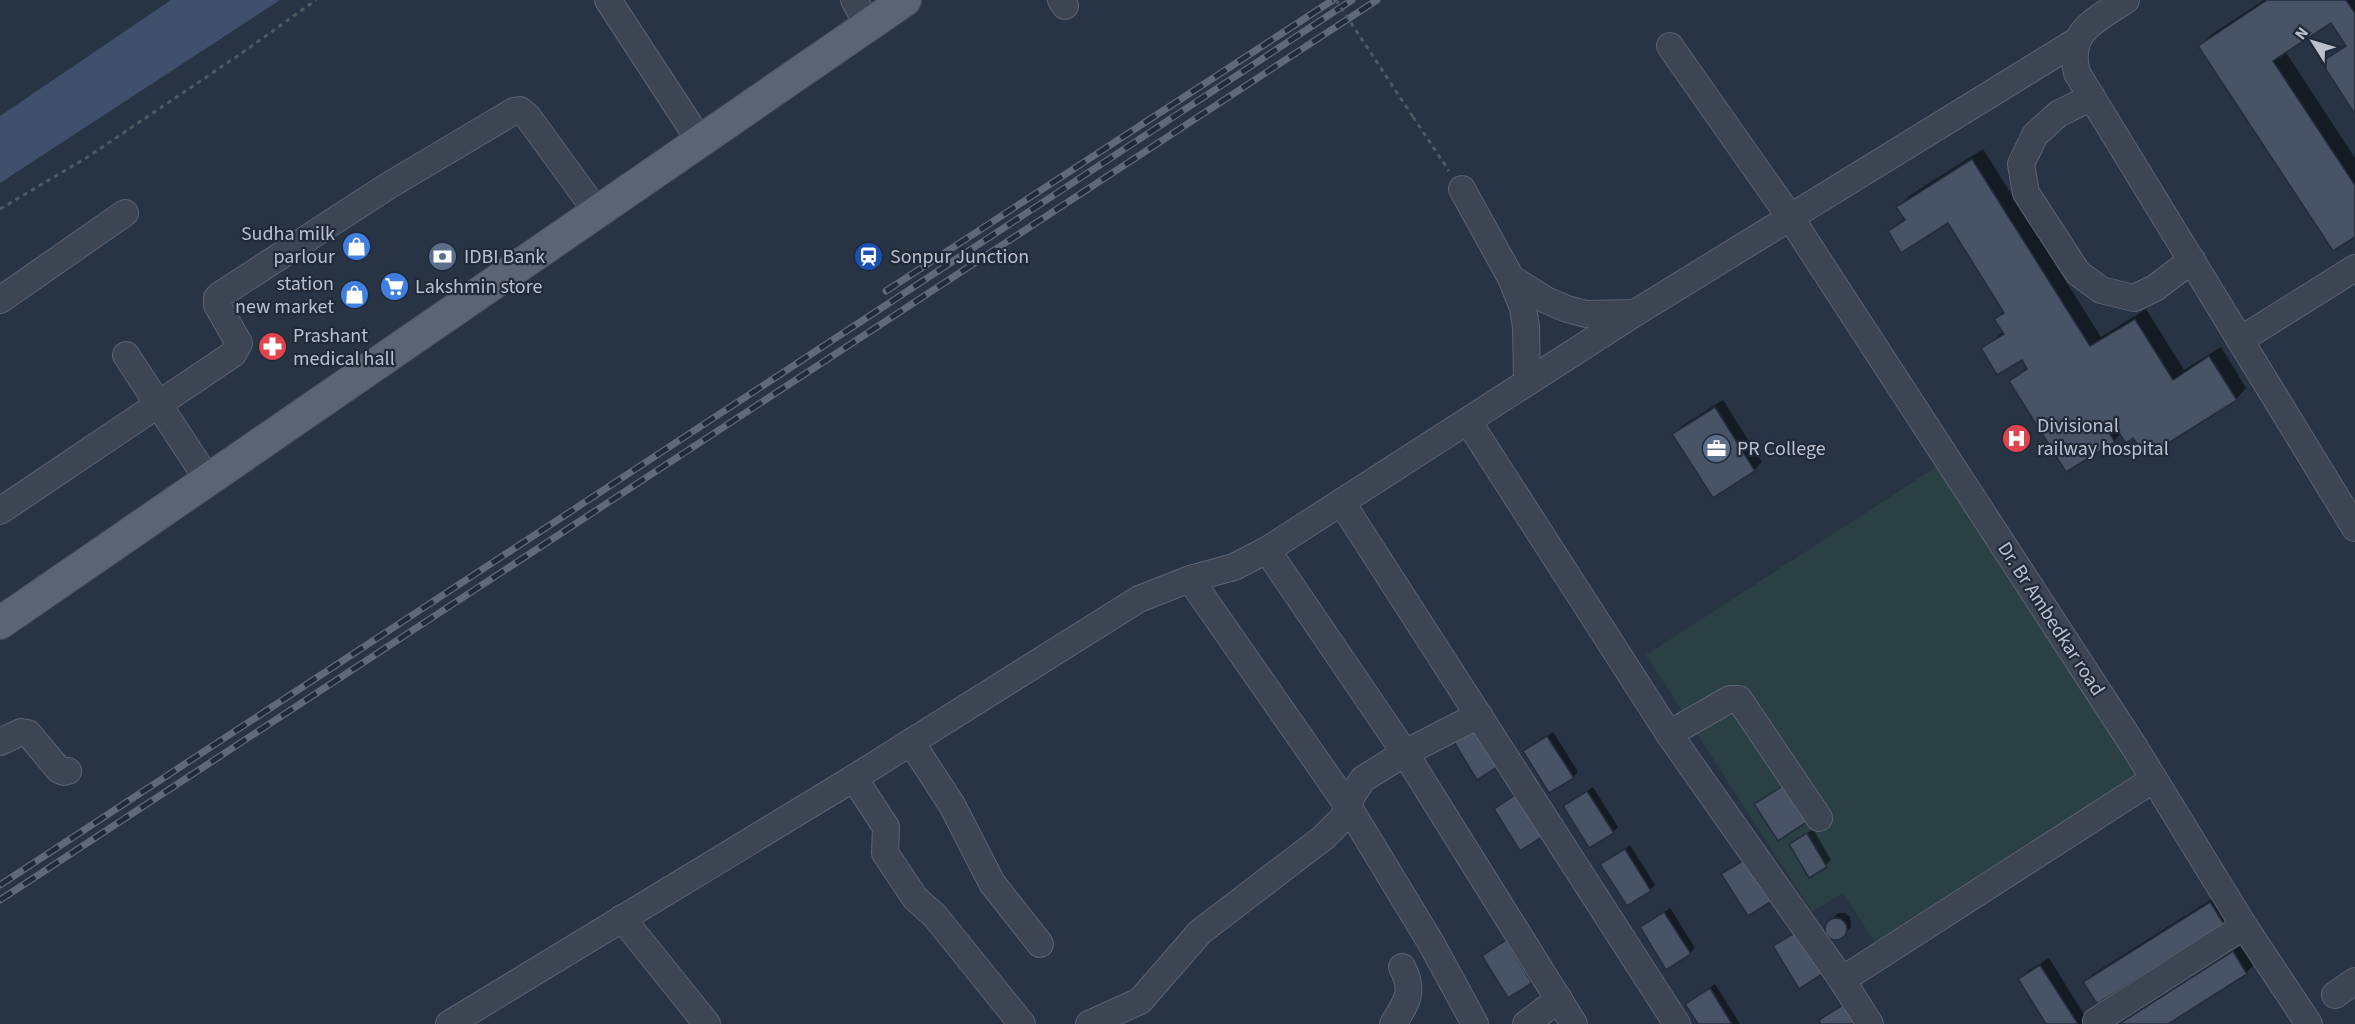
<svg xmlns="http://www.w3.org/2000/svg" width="2355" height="1024" font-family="'Source Sans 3',sans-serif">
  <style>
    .green { fill: #2b4044 }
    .water { fill: #3f4f6c }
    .shadow { fill: #0007 }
    .building { fill: #485365; stroke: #232c3b; stroke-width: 1.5 }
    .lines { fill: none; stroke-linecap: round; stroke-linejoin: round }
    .minor-casing { stroke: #5b6371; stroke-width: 28 }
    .major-casing { stroke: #464e5d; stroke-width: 34 }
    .path { stroke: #495d61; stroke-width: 3; stroke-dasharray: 4.5 4.5; stroke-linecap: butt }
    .minor { stroke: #3d4553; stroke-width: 26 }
    .major { stroke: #5b6473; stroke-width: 32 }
    .rail-casing { stroke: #5f697a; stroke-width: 7 }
    .rail { stroke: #212a39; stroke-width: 4.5; stroke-dasharray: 14; stroke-linecap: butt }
    .path-bridge { stroke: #495d61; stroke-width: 3; stroke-dasharray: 4.5 4.5; stroke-linecap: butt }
    .labels { text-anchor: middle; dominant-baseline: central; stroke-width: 4.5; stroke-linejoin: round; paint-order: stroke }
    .poi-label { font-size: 20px; fill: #bac1cd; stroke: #212a39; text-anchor: start }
    .street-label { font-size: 20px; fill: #bac1cd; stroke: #212a39 }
  </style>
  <rect width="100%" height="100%" fill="#283343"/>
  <!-- green -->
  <polygon class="green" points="1941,464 2141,775 1877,946 1843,893 1812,912 1646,655"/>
  <!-- water -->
  <polygon class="water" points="171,0 280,0 0,183 0,116"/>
  <!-- shadow -->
  <g class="shadow">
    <polygon points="2264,0 2355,0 2355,111 2323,63 2346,44 2331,20 2285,51 2355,158 2355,235 2200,46 2211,35"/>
    <polygon points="1983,149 2101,337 2146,309 2184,370 2221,347 2246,388 2236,399 2134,436 2121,433 2114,441 2011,381 2027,367 2022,358 1983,349 2004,331 1996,319 2005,311 1949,221 1890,231 1905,218 1898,207 1909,196"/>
    <polygon points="1723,400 1762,462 1754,470 1713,496 1674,434 1682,426"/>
    <polygon points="1553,732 1578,772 1573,777 1525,752"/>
    <polygon points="1593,787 1618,827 1613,832 1565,806"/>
    <polygon points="1813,829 1831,860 1826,865 1791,844"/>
    <polygon points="1630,845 1655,885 1650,890 1602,864"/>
    <polygon points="2218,895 2231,915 2223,923 2085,982 2093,974"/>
    <polygon points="1670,908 1695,948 1690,953 1642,928"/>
    <polygon points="1838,913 1845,913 1850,917 1851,927 1841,937 1832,938 1828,933 1827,924"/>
    <polygon points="1512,936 1537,977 1508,996 1483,956"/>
    <polygon points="2242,945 2254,965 2246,973 2165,1024 2116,1024"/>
    <polygon points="2049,958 2090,1024 2048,1024 2020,979 2028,971"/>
    <polygon points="1715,984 1740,1024 1700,1024 1687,1004"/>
  </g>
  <!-- building -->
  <g class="building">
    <polygon points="2267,0 2346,0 2355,13 2355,114 2321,62 2346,46 2331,23 2273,61 2355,185 2355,237 2333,251 2198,46"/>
    <polygon points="1972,159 2090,346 2135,319 2173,380 2209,356 2237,400 2146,457 2133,438 2126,443 2115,427 2108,431 2115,442 2066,472 2009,381 2027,369 2022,360 1997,375 1981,348 2004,334 1994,319 2004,313 1948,223 1901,253 1888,231 1905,220 1896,207"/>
    <polygon points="1715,407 1755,471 1713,498 1672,434"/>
    <polygon points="1475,722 1502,764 1477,780 1451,737"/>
    <polygon points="1547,736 1574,778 1549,793 1523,751"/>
    <polygon points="1784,785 1807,822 1778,841 1754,804"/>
    <polygon points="1587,791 1614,833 1589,848 1563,806"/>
    <polygon points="1518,793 1545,835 1520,851 1494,809"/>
    <polygon points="1807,833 1827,867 1809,878 1789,844"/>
    <polygon points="1625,849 1651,891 1627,906 1600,864"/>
    <polygon points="1746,859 1772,901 1748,916 1721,874"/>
    <polygon points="2210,902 2224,924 2097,1004 2083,982"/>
    <polygon points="1664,912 1691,954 1666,970 1640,927"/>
    <circle cx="1836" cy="929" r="11"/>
    <polygon points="1798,931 1824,973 1799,989 1773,946"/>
    <polygon points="1506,940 1532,983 1508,998 1482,956"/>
    <polygon points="2233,951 2247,974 2168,1024 2119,1024"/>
    <polygon points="2040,965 2078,1024 2046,1024 2018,979"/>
    <polygon points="1710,988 1732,1024 1698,1024 1685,1004"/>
    <polygon points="1843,1005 1855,1024 1821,1024 1819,1020"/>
  </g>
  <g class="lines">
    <defs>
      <g id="minor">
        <polyline points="608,0 700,141"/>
        <polyline points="854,0 868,25"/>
        <polyline points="1061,0 1065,6"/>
        <path d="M2126,0C2095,21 2066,31 2077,73L2355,528"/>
        <polyline points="1670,46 1790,217 2135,748 2244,926 2309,1024"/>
        <polyline points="2092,97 2058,114 2035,135 2021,164 2026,193 2078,273 2101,290 2134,298 2155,288 2192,260"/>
        <polyline points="1462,189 1511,278 1546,300 1567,309 1586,314 1635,313"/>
        <polyline points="1511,278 1523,308 1526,327 1527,382"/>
        <polyline points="0,300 125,213"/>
        <polyline points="2240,340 2355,268"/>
        <polyline points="126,355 208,480"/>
        <polyline points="1468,421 1669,734 1842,980 1870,1024"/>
        <polyline points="1342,503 1677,1024"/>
        <polyline points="0,511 233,354 239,343 217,305 217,298 220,295 388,186 514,111 520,110 528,117 597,212"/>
        <polyline points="1267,550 1405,753 1574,1024"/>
        <polyline points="1190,579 1348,806 1431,943 1475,1024"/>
        <polyline points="1669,734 1730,699 1739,699 1819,818"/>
        <polyline points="0,742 21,732 28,733 59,770 64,772 68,771"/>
        <polyline points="911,742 952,805 992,883 1040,944"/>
        <polyline points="854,778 886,827 885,853 915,898 935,916 1022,1024"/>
        <polyline points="622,918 707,1024"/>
        <polyline points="1842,980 2154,779"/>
        <polyline points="2335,995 2355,981"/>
        <polyline points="2096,1021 2244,926"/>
        <polyline points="449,1024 854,778 1139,599 1190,579 1234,567 1267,550 1635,313 2075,42"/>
        <polyline points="1089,1024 1140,1001 1200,932 1323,838 1343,818 1353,794 1363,779 1405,753 1479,715"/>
        <path d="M1393,1024C1407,1002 1415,991 1402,967"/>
        <polyline points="1526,1024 1559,999"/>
      </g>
      <polyline id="major" points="0,623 905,0"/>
    </defs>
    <!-- minor casing -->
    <use href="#minor" class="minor-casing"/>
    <!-- major casing -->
    <use href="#major" class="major-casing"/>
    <!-- path -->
    <g class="path">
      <polyline points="1413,117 1449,171"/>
      <polyline points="0,209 86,158 239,55 316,0"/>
    </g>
    <!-- minor -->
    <use href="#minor" class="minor"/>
    <!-- major -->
    <use href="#major" class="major"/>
    <defs>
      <g id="rail">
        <polyline points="886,291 1333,0"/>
        <polyline points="0,885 1352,0"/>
        <polyline points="0,900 1377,0"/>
      </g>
    </defs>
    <!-- rail casing -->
    <use href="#rail" class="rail-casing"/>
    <!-- rail -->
    <use href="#rail" class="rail"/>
    <!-- path-bridge -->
    <polyline class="path-bridge" points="1336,0 1413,117"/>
  </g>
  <!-- icons -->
  <defs>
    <symbol id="shop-disc" viewBox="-11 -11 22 22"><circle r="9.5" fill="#3f7fe0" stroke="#212a39"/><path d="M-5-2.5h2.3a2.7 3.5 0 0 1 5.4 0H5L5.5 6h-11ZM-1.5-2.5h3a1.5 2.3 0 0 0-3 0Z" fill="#fff"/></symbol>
    <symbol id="bank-disc" viewBox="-11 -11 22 22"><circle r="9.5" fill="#5c6f8a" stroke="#212a39"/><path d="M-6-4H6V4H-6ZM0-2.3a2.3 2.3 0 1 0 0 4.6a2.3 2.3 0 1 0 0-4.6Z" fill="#fff"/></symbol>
    <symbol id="station-disc" viewBox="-11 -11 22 22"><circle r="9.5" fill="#1a4fb4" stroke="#212a39"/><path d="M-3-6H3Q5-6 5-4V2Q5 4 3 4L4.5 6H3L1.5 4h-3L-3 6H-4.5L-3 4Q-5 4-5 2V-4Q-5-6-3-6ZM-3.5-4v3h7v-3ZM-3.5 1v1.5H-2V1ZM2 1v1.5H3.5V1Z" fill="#fff"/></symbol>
    <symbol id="supermarket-disc" viewBox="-11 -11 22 22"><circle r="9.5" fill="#3f7fe0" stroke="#212a39"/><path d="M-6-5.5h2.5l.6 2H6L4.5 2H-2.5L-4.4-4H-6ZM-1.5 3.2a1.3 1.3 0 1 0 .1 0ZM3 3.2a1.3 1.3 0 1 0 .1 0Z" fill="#fff"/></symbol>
    <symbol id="pharmacy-disc" viewBox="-11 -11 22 22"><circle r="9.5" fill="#e0444e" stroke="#212a39"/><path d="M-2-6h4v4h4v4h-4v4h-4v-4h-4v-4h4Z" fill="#fff"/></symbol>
    <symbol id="hospital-disc" viewBox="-11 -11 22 22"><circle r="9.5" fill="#e0444e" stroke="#212a39"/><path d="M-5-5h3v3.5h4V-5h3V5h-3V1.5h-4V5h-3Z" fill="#fff"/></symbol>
    <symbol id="office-disc" viewBox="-11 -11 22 22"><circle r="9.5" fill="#5c6f8a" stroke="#212a39"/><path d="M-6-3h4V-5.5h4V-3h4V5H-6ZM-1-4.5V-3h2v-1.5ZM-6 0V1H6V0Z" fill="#fff"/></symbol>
  </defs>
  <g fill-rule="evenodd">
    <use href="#shop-disc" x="340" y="230" width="33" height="33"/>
    <use href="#bank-disc" x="426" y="240" width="33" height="33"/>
    <use href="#station-disc" x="852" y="240" width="33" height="33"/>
    <use href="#supermarket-disc" x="378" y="270" width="33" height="33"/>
    <use href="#shop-disc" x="338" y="278" width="33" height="33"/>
    <use href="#pharmacy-disc" x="256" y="330" width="33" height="33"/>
    <use href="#hospital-disc" x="2000" y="422" width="33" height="33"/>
    <use href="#office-disc" x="1700" y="432" width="33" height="33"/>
  </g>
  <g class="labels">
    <!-- poi labels -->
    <g class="poi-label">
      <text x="335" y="234" text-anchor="end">Sudha milk<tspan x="335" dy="23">parlour</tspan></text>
      <text x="464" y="257">IDBI Bank</text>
      <text x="890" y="257">Sonpur Junction</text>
      <text x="334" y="284" text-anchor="end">station<tspan x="334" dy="23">new market</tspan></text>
      <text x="415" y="287">Lakshmin store</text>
      <text x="293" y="336">Prashant<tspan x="293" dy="23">medical hall</tspan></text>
      <text x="2037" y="426">Divisional<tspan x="2037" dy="23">railway hospital</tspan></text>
      <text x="1737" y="449">PR College</text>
    </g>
    <!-- street labels -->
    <g class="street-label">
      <text transform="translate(2051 619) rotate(57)">Dr. Br Ambedkar road</text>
    </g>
  </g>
  <!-- north arrow -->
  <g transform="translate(2313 42) rotate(307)" stroke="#212a39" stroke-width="4.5" paint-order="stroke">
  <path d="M0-4.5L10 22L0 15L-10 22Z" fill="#bac1cd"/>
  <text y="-9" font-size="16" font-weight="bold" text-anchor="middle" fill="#bac1cd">N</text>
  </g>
</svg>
